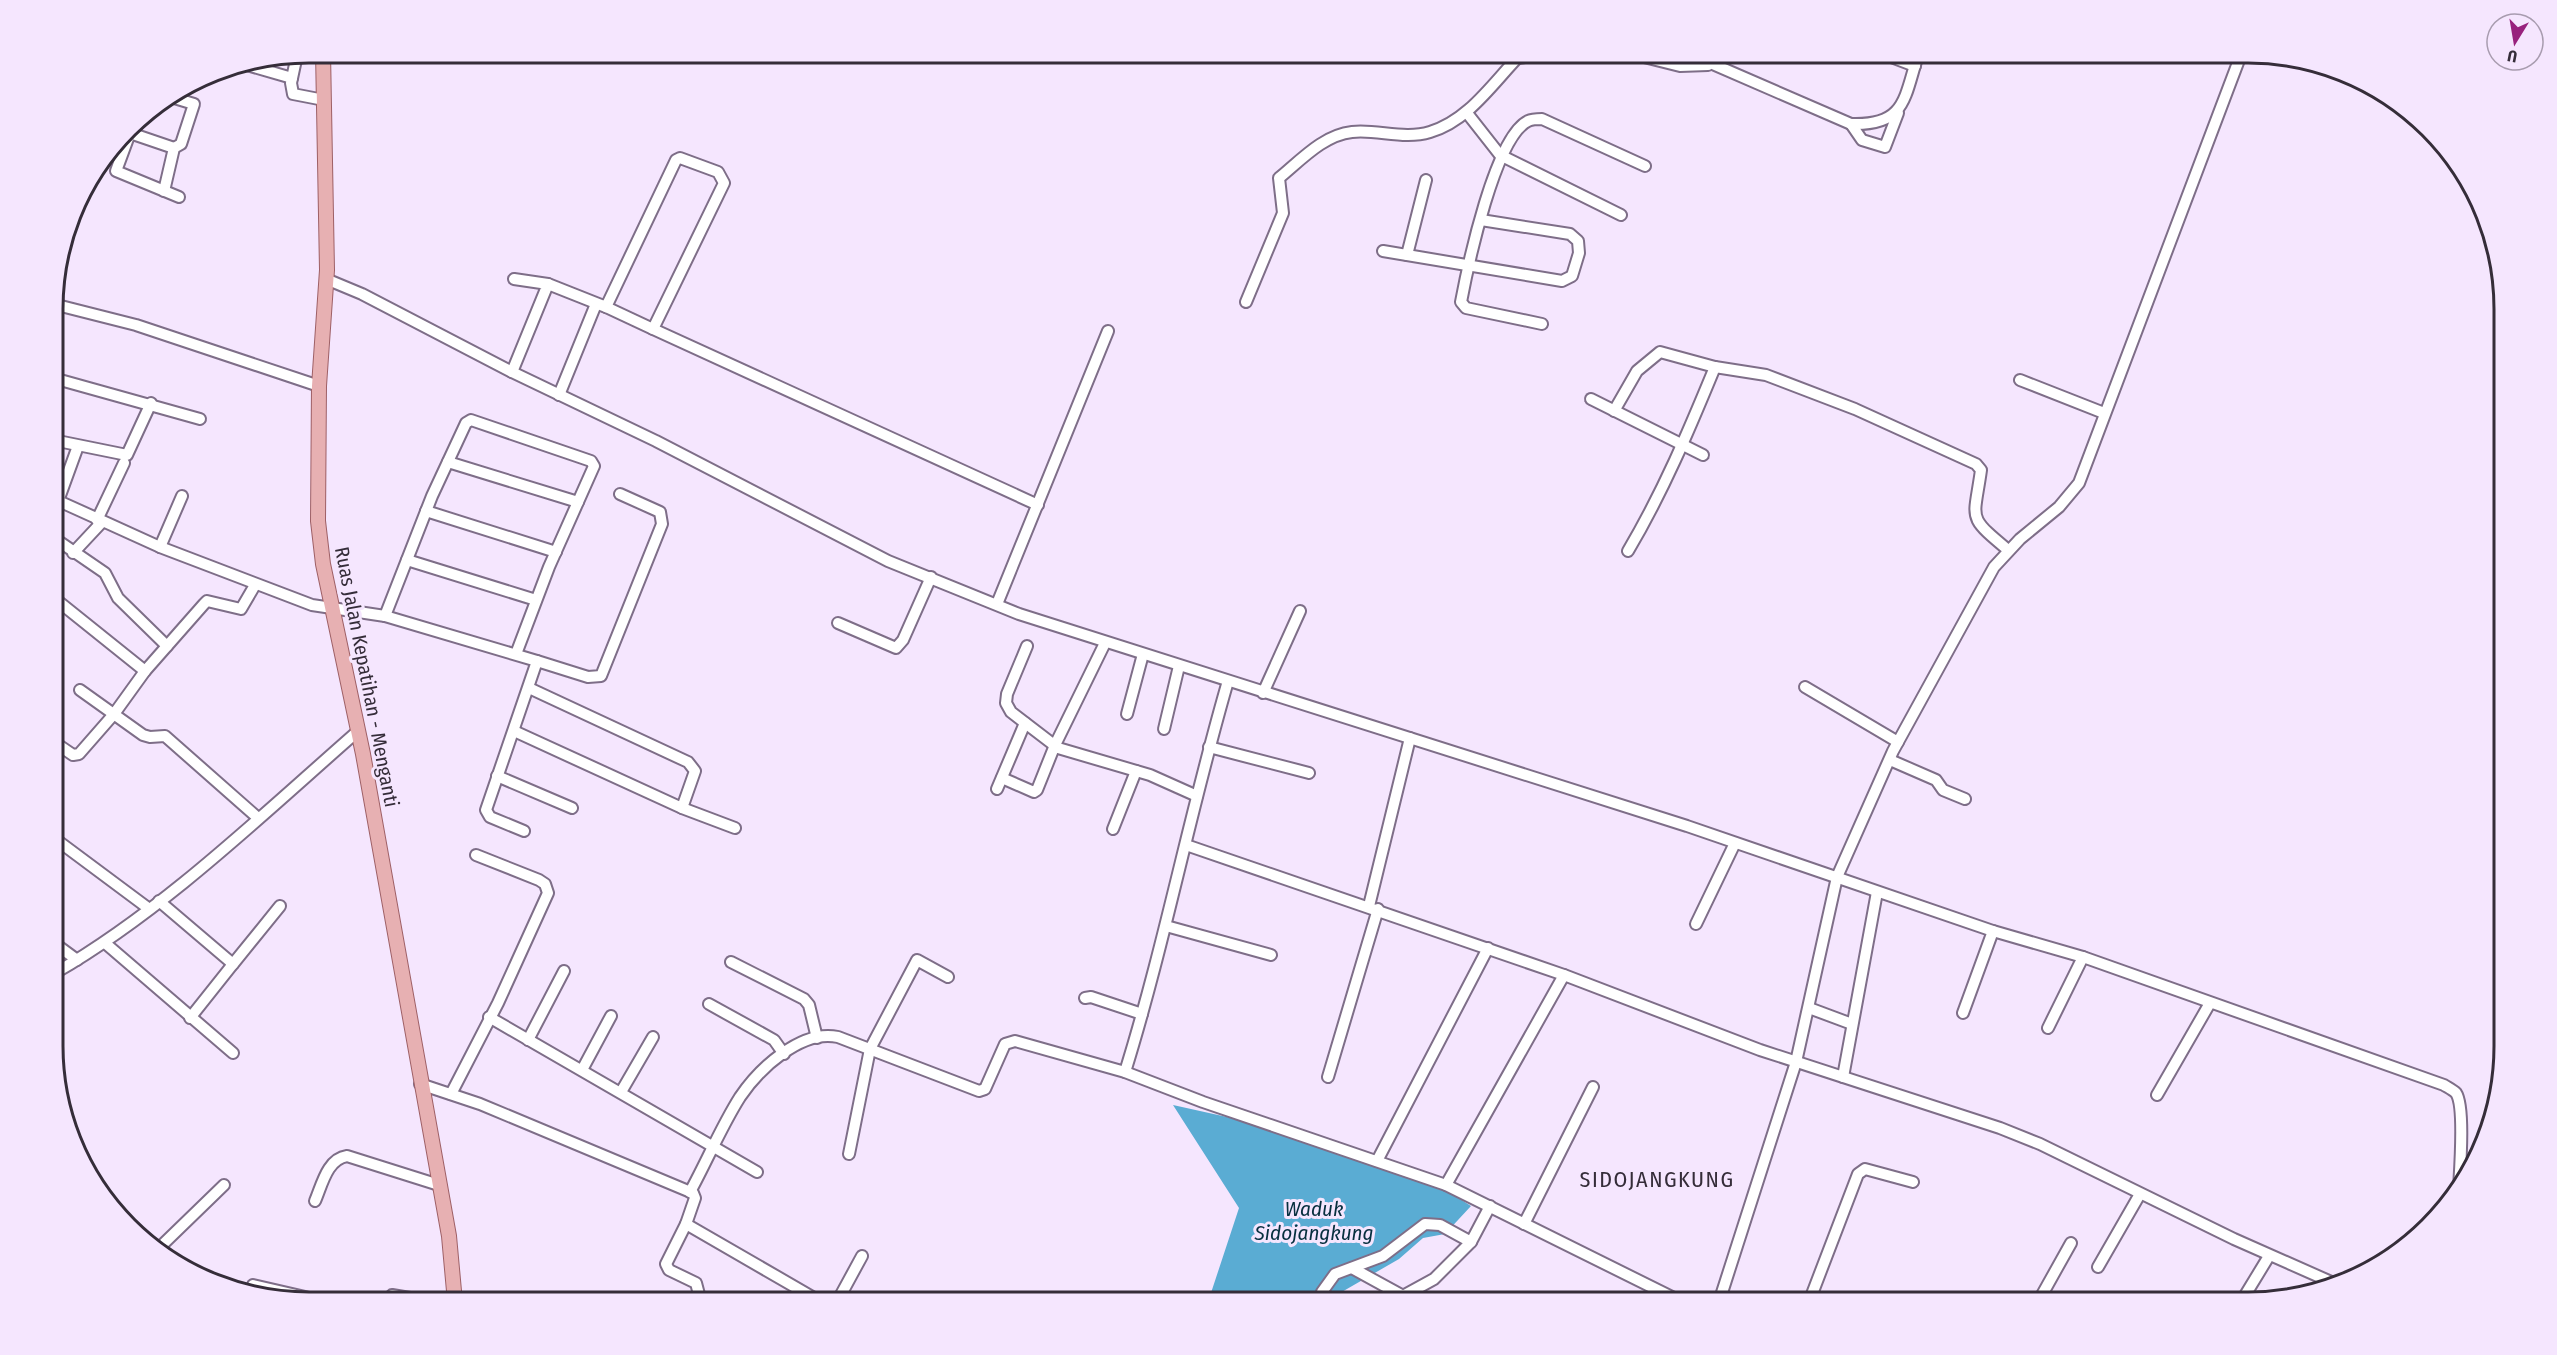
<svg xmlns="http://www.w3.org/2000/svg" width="2557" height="1355" font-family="'Fira Sans Condensed',sans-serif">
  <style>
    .water { fill: #5aacd3 }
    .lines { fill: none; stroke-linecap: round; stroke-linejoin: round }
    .minor-casing { stroke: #7e6e88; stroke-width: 14 }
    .major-casing { stroke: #9e6066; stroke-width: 16 }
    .minor { stroke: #fff; stroke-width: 10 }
    .major { stroke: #e7b0b2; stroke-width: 14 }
    .labels { text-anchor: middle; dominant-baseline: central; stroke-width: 6; stroke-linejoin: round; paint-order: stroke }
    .street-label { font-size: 20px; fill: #352d39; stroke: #f5e6fe }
    .water-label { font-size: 21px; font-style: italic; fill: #072f3f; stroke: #f5e6fe }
    .quarter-label { font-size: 22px; letter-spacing: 1.5px; fill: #352d39; stroke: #f5e6fe }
    .rim { fill: none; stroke: #352d39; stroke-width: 3 }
  </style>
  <rect width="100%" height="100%" fill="#f5e6fe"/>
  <!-- water -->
  <polygon class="water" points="1173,1105 1281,1129 1427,1178 1471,1206 1445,1234 1423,1238 1399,1259 1340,1293 1334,1302 1208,1302 1239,1208"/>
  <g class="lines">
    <defs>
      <g id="minor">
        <polyline points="1578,52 1644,57 1680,66 1708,65"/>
        <path d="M1685,52L1851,124C1907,126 1904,97 1919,52"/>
        <polyline points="1878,52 1915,66"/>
        <polyline points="297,55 291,83 293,94 324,100"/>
        <polyline points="1518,58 1563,52"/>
        <polyline points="247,65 292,78"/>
        <polyline points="1467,113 1500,155 1621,215"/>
        <polyline points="1851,124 1862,140 1885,147 1898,113"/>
        <polyline points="127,132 174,148"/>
        <polyline points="130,133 116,171 179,197"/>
        <polyline points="164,191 174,148 181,144 194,104 171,97"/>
        <polyline points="1383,251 1562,281 1572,276 1579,253 1578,241 1570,234 1481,220"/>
        <polyline points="1407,255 1426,180"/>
        <polyline points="326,279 362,294 512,372 656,441 888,561 1019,614 1687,826 1993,931 2083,957 2048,1028"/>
        <polyline points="548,284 606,307 676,160 680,158 718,172 724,183 653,329 1038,505"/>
        <path d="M1246,302L1283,213L1279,178C1300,161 1323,135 1352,132C1377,129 1404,140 1430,132C1470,120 1494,81 1523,52"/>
        <polyline points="53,304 136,325 319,386"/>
        <polyline points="606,307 653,329"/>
        <path d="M1542,324L1466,308L1461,302C1468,265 1495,137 1528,121C1532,119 1538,119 1542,119L1645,166"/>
        <polyline points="512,372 548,284 514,279"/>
        <polyline points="53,378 200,419"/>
        <polyline points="2020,380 2104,413"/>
        <polyline points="559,395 596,304"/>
        <polyline points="1591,399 1703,455"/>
        <polyline points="1614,411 1637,371 1660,352 1715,367"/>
        <polyline points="53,440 127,455 151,403"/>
        <polyline points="448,462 578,502"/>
        <polyline points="54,500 58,501 78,446"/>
        <polyline points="63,503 160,547 312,605 385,616 537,661 486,810 490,817 524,831"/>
        <polyline points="426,511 556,552"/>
        <polyline points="97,520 124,463"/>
        <polyline points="54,538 105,573 118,598 167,646"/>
        <polyline points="160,547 182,496"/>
        <path d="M1628,551C1663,492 1689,430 1715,367L1766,375L1855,409L1976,464L1981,470C1974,521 1966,515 2008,550"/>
        <polyline points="73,553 102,522"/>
        <polyline points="407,560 536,600"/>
        <polyline points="54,598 145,671"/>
        <polyline points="997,604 1108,331"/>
        <polyline points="385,616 432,496 466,423 471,420 591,461 594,466 549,567 516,654"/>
        <polyline points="838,623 896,648 903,640 931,577"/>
        <polyline points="1027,646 1007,694 1006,703 1011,712 1058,748 1150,775 1197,796"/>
        <polyline points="537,661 588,677 601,676 662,524 660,512 620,494"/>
        <polyline points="1805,687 1898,742"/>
        <polyline points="529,688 688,762 695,771 682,808"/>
        <polyline points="80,690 143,735 150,737 165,736 258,818"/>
        <polyline points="1263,693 1300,611"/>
        <polyline points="1127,714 1143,654"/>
        <polyline points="1164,729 1179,666"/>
        <polyline points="514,731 682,808 735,828"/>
        <polyline points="54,742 73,755 79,754 114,714 145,671 204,604 207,601 241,609 255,585"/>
        <polyline points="1209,747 1309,773"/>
        <polyline points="1890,760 1936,780 1943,790 1965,799"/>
        <polyline points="497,776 572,808"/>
        <polyline points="1002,778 1034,792 1037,790 1055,745 1105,643"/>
        <polyline points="997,789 1025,723"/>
        <polyline points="1113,829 1136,771"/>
        <polyline points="54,838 148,908"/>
        <polyline points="1186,845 1564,975 1760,1050 2000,1128 2040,1144 2234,1239 2338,1285"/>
        <polyline points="159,901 233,964 190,1018"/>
        <polyline points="1369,906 1410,738"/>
        <polyline points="1696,924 1735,843"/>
        <polyline points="1166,926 1271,955"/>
        <polyline points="54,943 77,960"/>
        <polyline points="105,943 233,1053"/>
        <path d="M2083,957L2444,1085C2447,1087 2453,1090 2456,1093C2465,1106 2460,1170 2459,1188"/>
        <polyline points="731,962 804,999 809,1005 817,1038"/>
        <polyline points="233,964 280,906"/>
        <path d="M55,973C164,910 263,814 358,731"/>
        <polyline points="1085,998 1091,997 1142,1014"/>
        <polyline points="709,1004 774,1040 784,1054"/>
        <polyline points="1809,1008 1852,1024"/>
        <polyline points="1963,1013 1993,931"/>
        <polyline points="489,1017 757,1172"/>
        <polyline points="528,1040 564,971"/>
        <polyline points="582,1070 611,1016"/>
        <path d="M1125,1072C1165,943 1190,811 1228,681"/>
        <polyline points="1328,1077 1378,909"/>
        <polyline points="1843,1077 1877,892"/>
        <polyline points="420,1084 480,1104 693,1193 695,1198 686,1224 666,1264 669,1270 696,1283 701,1302"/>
        <polyline points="621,1092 653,1037"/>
        <polyline points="451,1094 498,1003 548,893 545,884 539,880 476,855"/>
        <polyline points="2157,1095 2210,1003"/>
        <polyline points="849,1154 870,1049 917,960 948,977"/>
        <polyline points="1377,1161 1488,948"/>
        <polyline points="1446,1185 1564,975"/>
        <path d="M690,1192C707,1161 721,1127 740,1097C759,1069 801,1029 838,1037L979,1091L985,1089L1005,1044L1015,1041L1125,1072L1203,1102L1446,1185L1682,1302"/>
        <path d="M315,1201C322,1185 327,1159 347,1156L439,1185"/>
        <polyline points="686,1224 821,1302"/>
        <polyline points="1524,1224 1593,1087"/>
        <polyline points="157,1250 224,1185"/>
        <polyline points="2098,1267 2140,1194"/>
        <polyline points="1352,1268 1403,1296"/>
        <polyline points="253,1285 327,1302"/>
        <polyline points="386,1302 392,1295 434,1302"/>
        <polyline points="837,1302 862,1256"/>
        <polyline points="1321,1302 1322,1292 1335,1274 1383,1256 1425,1224 1440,1225 1471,1242 1490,1206"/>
        <polyline points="1399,1302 1403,1296 1434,1279 1471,1242"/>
        <polyline points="1719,1302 1796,1062 1837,877 1893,751 1994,567 2020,539 2059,507 2079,483 2242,52"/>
        <polyline points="1809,1302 1858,1174 1865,1169 1913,1182"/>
        <polyline points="2038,1302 2071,1243"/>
        <polyline points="2101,1302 2103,1298"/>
        <polyline points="2241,1302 2269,1256"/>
      </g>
      <polyline id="major" points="323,52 327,270 319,386 318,521 323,564 363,754 449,1236 455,1302"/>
    </defs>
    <!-- minor casing -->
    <use href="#minor" class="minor-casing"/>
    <!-- major casing -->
    <use href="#major" class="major-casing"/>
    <!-- minor -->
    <use href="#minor" class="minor"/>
    <!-- major -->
    <use href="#major" class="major"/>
  </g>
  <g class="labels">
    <!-- street labels -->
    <g class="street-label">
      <text transform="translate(367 677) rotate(79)">Ruas Jalan Kepatihan - Menganti</text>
    </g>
    <!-- water labels -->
    <g class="water-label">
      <text x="1314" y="1209">Waduk<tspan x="1314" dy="24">Sidojangkung</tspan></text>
    </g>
    <!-- quarter labels -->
    <g class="quarter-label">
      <text x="1657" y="1179">SIDOJANGKUNG</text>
    </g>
  </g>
  <!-- crop -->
  <path d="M0 0H2557V1355H0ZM309 63H2248A246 246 0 0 1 2494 309V1046A246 246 0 0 1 2248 1292H309A246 246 0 0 1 63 1046V309A246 246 0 0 1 309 63Z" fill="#f5e6fe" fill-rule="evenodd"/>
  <path class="rim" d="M309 63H2248A246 246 0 0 1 2494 309V1046A246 246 0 0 1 2248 1292H309A246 246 0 0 1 63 1046V309A246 246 0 0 1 309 63Z"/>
  <!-- north arrow -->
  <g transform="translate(2515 42) rotate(191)"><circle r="28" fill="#f5e6fe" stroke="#a89caf" stroke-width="1.5"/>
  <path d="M0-4.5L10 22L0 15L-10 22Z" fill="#98217d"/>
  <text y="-9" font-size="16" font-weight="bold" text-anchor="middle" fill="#352d39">U</text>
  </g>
</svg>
